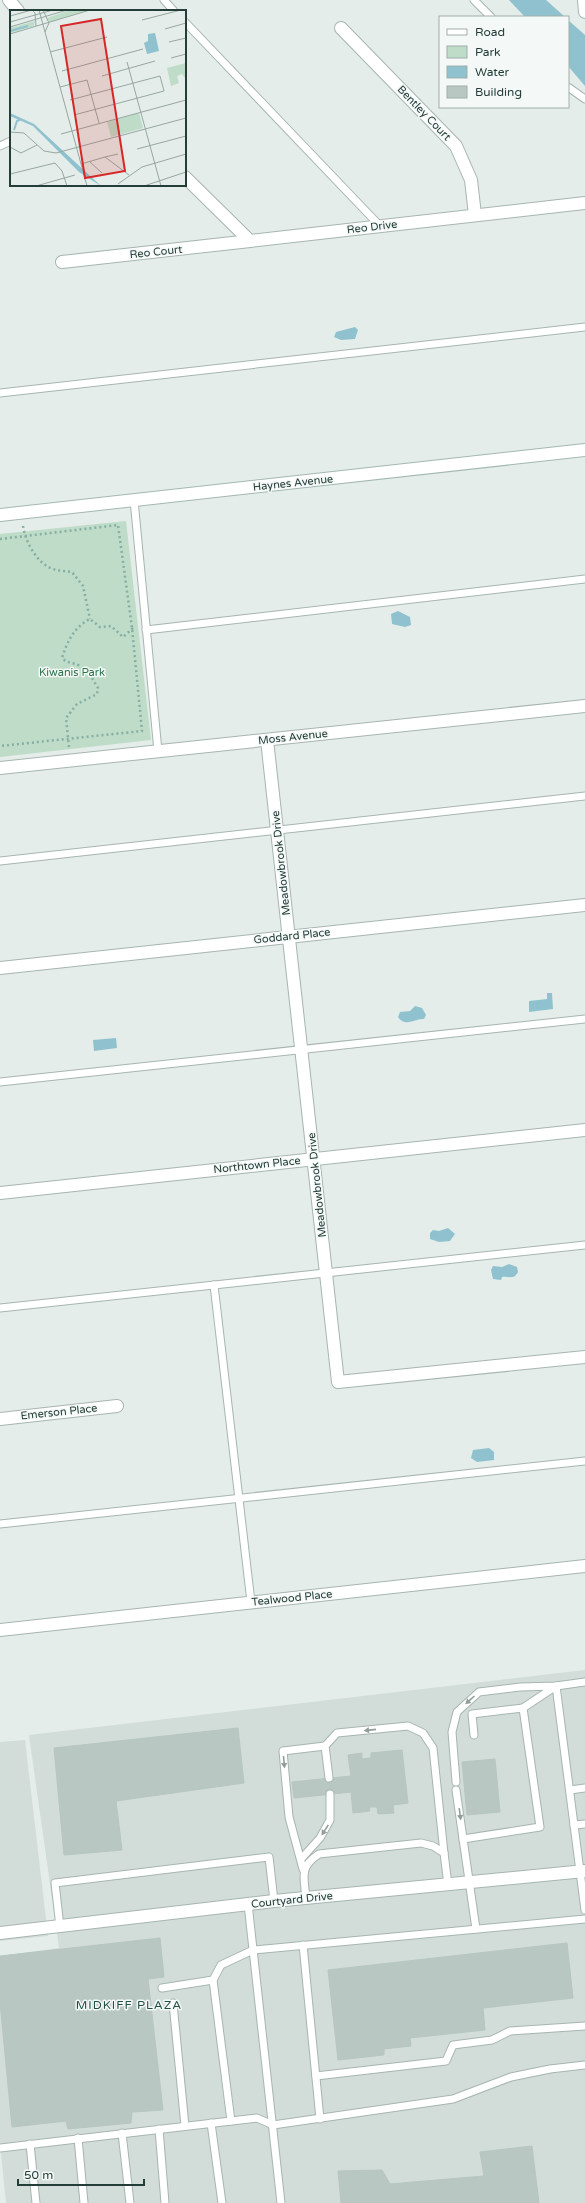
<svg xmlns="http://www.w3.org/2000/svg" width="585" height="2203" font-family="'Varela Round',sans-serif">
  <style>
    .built { fill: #d2dcd8 }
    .green { fill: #bedcc7 }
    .water { fill: #8fc2ce }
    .building { fill: #b9c7c2; stroke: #b6c6c0 }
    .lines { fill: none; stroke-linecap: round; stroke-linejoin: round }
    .lane-casing { stroke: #a7b5b0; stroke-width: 9 }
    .street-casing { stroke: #a7b5b0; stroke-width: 14 }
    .secondary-casing { stroke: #a3b8b1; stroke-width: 14 }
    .path { stroke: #86aea3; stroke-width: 2.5; stroke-dasharray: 2 3; stroke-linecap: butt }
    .lane { stroke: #fff; stroke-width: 7 }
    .street { stroke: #fff; stroke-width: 12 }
    .secondary { stroke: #fff; stroke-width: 12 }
    .oneway { fill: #929e9b }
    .labels { text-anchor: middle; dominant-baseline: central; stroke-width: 3; stroke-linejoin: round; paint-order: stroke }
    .street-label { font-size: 11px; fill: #243d37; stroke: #f4f9f7 }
    .park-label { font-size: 11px; fill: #30724c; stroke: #f4f9f7 }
    .neighbourhood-label { font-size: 12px; letter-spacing: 1px; fill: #214f45; stroke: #f4f9f7 }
    .inset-river { fill: none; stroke: #8fc2ce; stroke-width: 2 }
    .inset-road { fill: none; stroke: #97a7a2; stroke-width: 1 }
    .view { fill: #d62828; fill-opacity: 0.15; stroke: #d62828; stroke-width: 2 }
    .inset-edge { fill: none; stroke: #243d37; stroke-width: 2 }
  </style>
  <rect width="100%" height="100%" fill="#e4ede9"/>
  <!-- built -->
  <g class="built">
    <polygon points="585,1670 585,2203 6,2203 0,2143 0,1956 59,1948 29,1735"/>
    <polygon points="25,1740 48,1936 0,1941 0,1742"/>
  </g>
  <!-- green -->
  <polygon class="green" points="126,521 151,740 0,757 0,534"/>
  <!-- water -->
  <g class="water">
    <polygon points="509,0 546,0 565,17 525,17"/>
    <polygon points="568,20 585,35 585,86 568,66"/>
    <polygon points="355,327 358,330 355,339 341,340 334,337 336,332"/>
    <polygon points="398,611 410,617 411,625 405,627 392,624 391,614"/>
    <polygon points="547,993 552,993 553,1009 529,1012 529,1001 547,999"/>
    <path d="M415,1006L422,1008L426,1015L424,1019C415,1018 405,1028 398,1017L400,1012L410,1011Z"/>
    <polygon points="116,1038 117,1048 94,1051 93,1040"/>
    <polygon points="448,1228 455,1234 450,1241 439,1242 430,1239 430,1233 433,1230 439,1231"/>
    <path d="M509,1264L517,1267L518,1272C514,1280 509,1276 502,1277L501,1280L493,1279L491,1270L493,1266L502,1267Z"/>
    <polygon points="489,1448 494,1452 494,1460 477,1462 471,1458 473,1450"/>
  </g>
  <!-- building -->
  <g class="building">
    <polygon points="238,1728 244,1783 116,1801 122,1850 64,1855 54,1748"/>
    <polygon points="402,1750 408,1803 393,1805 394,1813 378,1814 377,1807 369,1807 370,1811 353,1813 351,1792 294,1798 292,1782 351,1776 348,1755 362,1753 362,1759 371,1758 371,1753"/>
    <polygon points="495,1759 500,1812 467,1815 462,1762"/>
    <polygon points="160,1938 164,1977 148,1979 163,2110 132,2112 131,2123 68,2129 66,2121 12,2127 0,2002 0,1956"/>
    <polygon points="567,1943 573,1998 483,2008 485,2030 410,2038 411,2046 384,2049 384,2055 338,2060 328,1970"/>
    <polygon points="532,2146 539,2203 341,2203 338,2171 382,2170 390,2184 484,2176 480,2152"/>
  </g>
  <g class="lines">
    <defs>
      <g id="lane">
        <polyline points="164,0 174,11"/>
        <polyline points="474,0 491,17"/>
        <polyline points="185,22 380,226"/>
        <polyline points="568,87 585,99"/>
        <polyline points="0,146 11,141"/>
        <polyline points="0,393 585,327"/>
        <polyline points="134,500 158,751"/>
        <polyline points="146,630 585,579"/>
        <polyline points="0,861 585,796"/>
        <polyline points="0,1082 585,1019"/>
        <polyline points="214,1285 251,1602"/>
        <polyline points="0,1308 585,1245"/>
        <polyline points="0,1524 585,1461"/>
        <polyline points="474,1735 472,1714 523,1708"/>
        <polyline points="325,1746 329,1778"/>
        <polyline points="456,1782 452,1732 457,1712 479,1692 520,1687 556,1686 585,1682"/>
        <polyline points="456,1790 476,1929"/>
        <polyline points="570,1790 585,1788"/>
        <polyline points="574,1825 585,1824"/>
        <polyline points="463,1839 540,1827 523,1708 556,1686 585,1910"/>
        <polyline points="301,1859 320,1838 330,1820 330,1794"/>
        <polyline points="303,1869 289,1817 283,1751 325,1746 337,1733 408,1726 423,1733 433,1748 444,1853"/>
        <path d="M306,1898C304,1877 299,1867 319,1854L421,1843L433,1846L444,1853L448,1885"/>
        <polyline points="248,1904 281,2203"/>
        <polyline points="60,1927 55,1883 269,1857 274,1901"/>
        <polyline points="303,1945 320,2119"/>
        <polyline points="213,1980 221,1965 253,1950 585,1919"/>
        <polyline points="162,1988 213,1980 231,2121"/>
        <polyline points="173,2003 185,2126"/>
        <polyline points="316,2076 446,2061 453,2045 492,2040 510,2031 585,2026"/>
        <polyline points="211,2123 222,2203"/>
        <polyline points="159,2129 165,2203"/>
        <polyline points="122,2133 130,2203"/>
        <polyline points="78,2138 84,2203"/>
        <polyline points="30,2144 36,2203"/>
        <polyline points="0,2148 257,2118 273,2125 453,2099 511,2077 550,2069 585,2065"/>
      </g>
      <g id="street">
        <polyline points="9,0 18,11"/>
        <polyline points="341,28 456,146 471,180 475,215"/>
        <polyline points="185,177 250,241 585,203"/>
        <polyline points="62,262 250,241"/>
        <polyline points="267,740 338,1382 585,1357"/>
        <polyline points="0,768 585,706"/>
        <polyline points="0,968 585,905"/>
        <polyline points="0,1193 585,1130"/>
        <polyline points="0,1419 117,1406"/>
        <polyline points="0,1630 585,1566"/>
        <polyline points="0,1933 274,1901 585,1871"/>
      </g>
      <g id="secondary">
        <polyline points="584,0 585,12"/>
        <polyline points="0,515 585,450"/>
      </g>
    </defs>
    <!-- lane casing -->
    <use href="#lane" class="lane-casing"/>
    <!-- street casing -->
    <use href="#street" class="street-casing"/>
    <!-- secondary casing -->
    <use href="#secondary" class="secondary-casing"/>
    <!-- path -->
    <g class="path">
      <path d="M23,526C25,541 37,564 53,569C59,571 65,571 72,572L83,586L90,619"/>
      <polyline points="0,539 118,525 132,628 142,731 0,746"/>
      <path d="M69,747L66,718L77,704L97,694L98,688C93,680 88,670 80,666C73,662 68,664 62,658C67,642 74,627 90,619L100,627L111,626L123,637L133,628"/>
    </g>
    <!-- lane -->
    <use href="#lane" class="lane"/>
    <!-- street -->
    <use href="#street" class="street"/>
    <!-- secondary -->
    <use href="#secondary" class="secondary"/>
  </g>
  <!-- one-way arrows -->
  <defs><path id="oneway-solid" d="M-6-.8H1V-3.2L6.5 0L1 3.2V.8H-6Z"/></defs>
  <g class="oneway">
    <use href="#oneway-solid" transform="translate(470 1700) rotate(138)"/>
    <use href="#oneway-solid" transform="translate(370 1730) rotate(174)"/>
    <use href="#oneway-solid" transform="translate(284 1762) rotate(85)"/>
    <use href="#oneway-solid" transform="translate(460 1814) rotate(82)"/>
    <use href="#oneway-solid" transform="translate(325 1830) rotate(123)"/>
  </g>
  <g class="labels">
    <!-- street labels -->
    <g class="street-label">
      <text transform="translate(424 113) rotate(46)">Bentley Court</text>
      <text transform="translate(372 227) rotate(-7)">Reo Drive</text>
      <text transform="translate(156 252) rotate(-6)">Reo Court</text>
      <text transform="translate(293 483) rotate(-6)">Haynes Avenue</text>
      <text transform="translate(293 737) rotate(-6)">Moss Avenue</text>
      <text transform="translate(281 863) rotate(-96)">Meadowbrook Drive</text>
      <text transform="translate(292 936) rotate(-6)">Goddard Place</text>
      <text transform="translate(257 1165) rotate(-6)">Northtown Place</text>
      <text transform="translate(317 1185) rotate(-96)">Meadowbrook Drive</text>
      <text transform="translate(59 1412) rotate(-6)">Emerson Place</text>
      <text transform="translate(292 1598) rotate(-6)">Tealwood Place</text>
      <text transform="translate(292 1900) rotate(-6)">Courtyard Drive</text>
    </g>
    <!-- park labels -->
    <g class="park-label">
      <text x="72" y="672">Kiwanis Park</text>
    </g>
    <!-- neighbourhood labels -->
    <g class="neighbourhood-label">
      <text x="129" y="2005">MIDKIFF PLAZA</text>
    </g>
  </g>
  <!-- overview -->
  <g transform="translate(10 10)">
    <rect width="176" height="176" fill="#e4ede9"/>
    <path d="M60,0H78L40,12L37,8ZM25,11L24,16L0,23V18ZM176,53V69L172,64L167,66L169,73L161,76L157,58ZM129,103L133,118L101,127L97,112Z" fill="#bedcc7"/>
    <path d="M145,23L149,41L137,44L134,33L138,31V24ZM0,103L24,114L91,176L69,162L23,116L0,106Z" fill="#8fc2ce"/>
    <path class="inset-river" d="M0,21L18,16M4,120L7,111L11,109"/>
    <path class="inset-road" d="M22,0L25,3L26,16M29,0L77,176M33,0L39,13L35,22M0,6L22,0M132,10L171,0M0,12L43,0M0,17L57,0M155,19L176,13M0,24L80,0M159,32L176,28M40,42L97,27M161,48L176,44M117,52L151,176M52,61L133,39M92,66L145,51M50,77L77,70L89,113M60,90L150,66L154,81L64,105M0,122L14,123L34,141L46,143L176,108M51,124L176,90M0,137L11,143L27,135M127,139L176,126M95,147L108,144M80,152L92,163M71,154L95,147L119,165M0,164L45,153L52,161L57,176M108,174L132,157L176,144M26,176L65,165M134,176L176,162"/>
    <path class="view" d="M91,9L115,161L75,168L51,16Z"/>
    <rect width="176" height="176" class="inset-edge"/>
  </g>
  <!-- legend -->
  <rect x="439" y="16" width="130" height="92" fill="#f4f9f7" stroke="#a1aeaa"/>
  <rect x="447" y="29" width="20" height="6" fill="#ffffff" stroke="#a1aeaa"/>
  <text x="475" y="36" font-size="12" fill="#243d37">Road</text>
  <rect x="447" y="46" width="20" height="12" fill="#bedcc7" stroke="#a1aeaa"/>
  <text x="475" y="56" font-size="12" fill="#243d37">Park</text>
  <rect x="447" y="66" width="20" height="12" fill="#8fc2ce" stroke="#a1aeaa"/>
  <text x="475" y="76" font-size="12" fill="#243d37">Water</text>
  <rect x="447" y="86" width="20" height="12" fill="#b9c7c2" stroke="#a1aeaa"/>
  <text x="475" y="96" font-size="12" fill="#243d37">Building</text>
  <!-- scale -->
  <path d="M18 2179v6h126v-6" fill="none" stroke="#243d37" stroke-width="2"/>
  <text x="24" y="2179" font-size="12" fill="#243d37" stroke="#f4f9f7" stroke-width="3" paint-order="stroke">50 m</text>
</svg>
